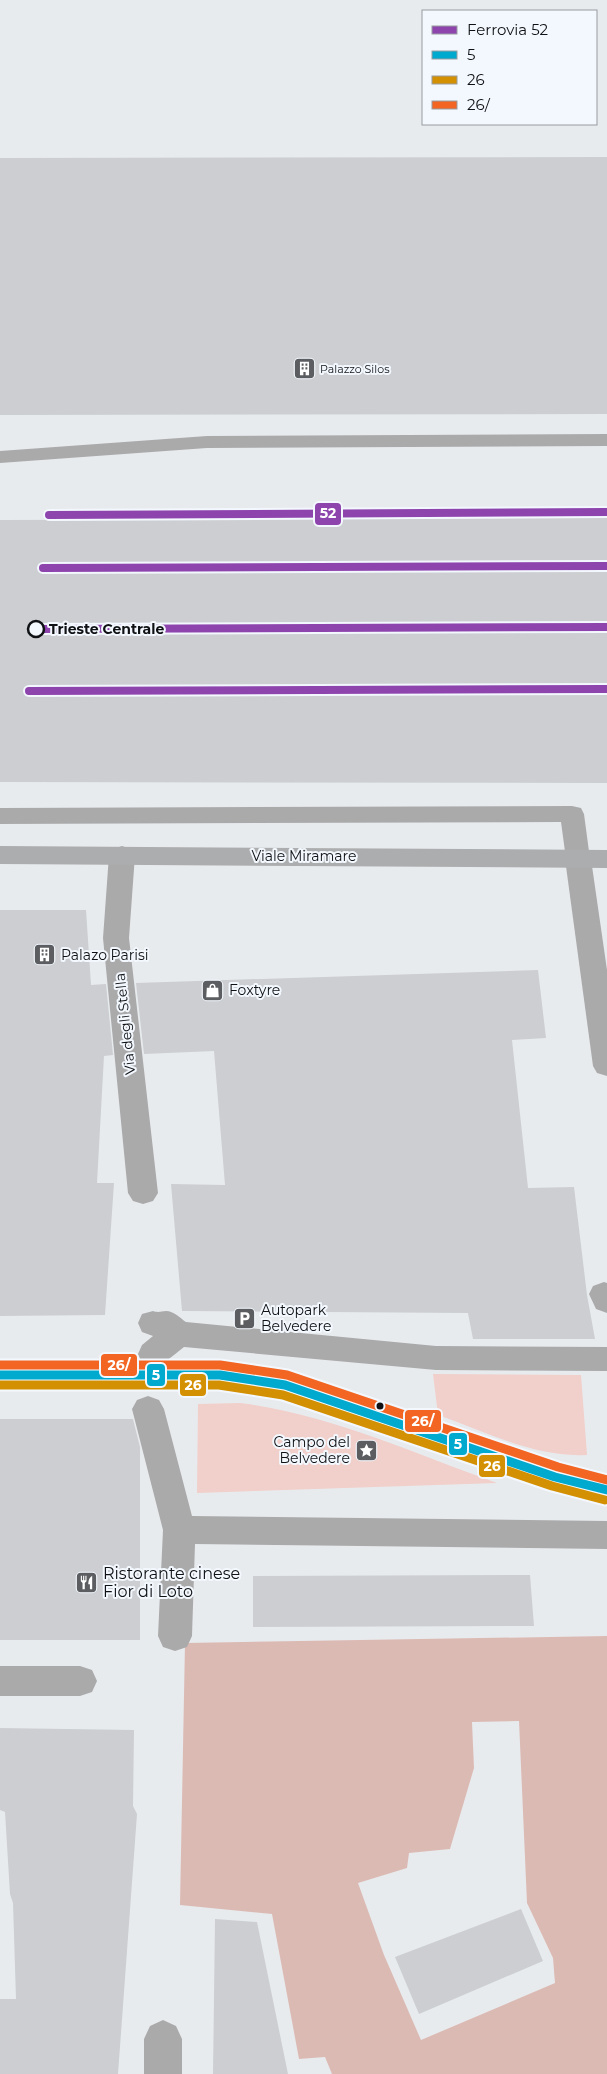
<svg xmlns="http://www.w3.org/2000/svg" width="607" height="2074" font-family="Montserrat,sans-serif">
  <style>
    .green { fill: #f1cfca }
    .forest { fill: #dcbab4; fill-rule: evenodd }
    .building { fill: #ccced1 }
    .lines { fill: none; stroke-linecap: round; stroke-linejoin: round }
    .service { fill: #aaaaab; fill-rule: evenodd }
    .pedestrian { fill: #aaaaab; fill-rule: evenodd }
    .minor { fill: #aaaaab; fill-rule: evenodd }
    .secondary { fill: #a9aaaa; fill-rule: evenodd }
    .primary { fill: #acadae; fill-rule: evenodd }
    .bus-1-casing { stroke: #f3f8fe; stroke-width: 13 }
    .bus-2-casing { stroke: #f3f8fe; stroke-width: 13 }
    .bus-3-casing { stroke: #f3f8fe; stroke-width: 13 }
    .bus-1 { stroke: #00a9ce; stroke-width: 9 }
    .bus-2 { stroke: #d49003; stroke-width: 9 }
    .bus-3 { stroke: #f26522; stroke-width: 9 }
    .rail-1-far1-casing { stroke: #f3f8fe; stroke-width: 9 }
    .rail-1-casing { stroke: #f3f8fe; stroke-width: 12 }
    .rail-1-far1 { stroke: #8e44ad; stroke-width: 6 }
    .rail-1 { stroke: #8e44ad; stroke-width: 8 }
    .stop-dot { fill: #f3f8fe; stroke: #0f1114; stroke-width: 2.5 }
    .bus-dot { fill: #0f1114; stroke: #f3f8fe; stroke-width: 2 }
    .labels { text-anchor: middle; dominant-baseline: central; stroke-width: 4; stroke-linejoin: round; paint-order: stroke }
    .far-poi-label { font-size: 11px; fill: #0f1114; stroke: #f3f8fe; text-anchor: start }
    .stop-label { font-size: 14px; font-weight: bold; fill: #0f1114; stroke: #f3f8fe; text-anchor: start }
    .street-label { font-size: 14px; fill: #0f1114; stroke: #f3f8fe }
    .poi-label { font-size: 14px; fill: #0f1114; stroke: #f3f8fe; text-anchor: start }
    .near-poi-label { font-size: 16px; fill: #0f1114; stroke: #f3f8fe; text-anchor: start }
    .line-badge { stroke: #f3f8fe; stroke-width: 2 }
    .badge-label { font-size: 14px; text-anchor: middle; font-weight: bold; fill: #fff }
  </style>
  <rect width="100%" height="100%" fill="#e8ebee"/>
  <!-- green -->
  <g class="green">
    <path d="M433,1374L581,1375L587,1455C536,1458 486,1432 438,1415Z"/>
    <path d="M240,1403C329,1414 413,1453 497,1483L197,1493L198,1404Z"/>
  </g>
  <!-- forest -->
  <path class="forest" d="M607,1636V2074H332L325,2057L299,2059L272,1914L180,1905L185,1643ZM519,1721L527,1903L553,1958L555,1983L421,2040L384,1955L358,1883L407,1868L409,1853L450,1849L474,1768L472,1722Z"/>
  <!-- building -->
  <g class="building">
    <polygon points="607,157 607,414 0,415 0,158"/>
    <polygon points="607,518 607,783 0,782 0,520"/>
    <polygon points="0,910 86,910 91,985 106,984 113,1055 104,1056 97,1183 114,1183 105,1315 0,1316"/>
    <polygon points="538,970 546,1038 512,1040 528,1188 574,1187 587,1295 595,1339 473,1339 468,1313 182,1311 171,1184 225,1185 214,1051 144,1054 136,983"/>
    <polygon points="0,1419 133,1419 140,1447 140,1640 0,1640"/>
    <polygon points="530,1575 534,1626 253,1627 253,1576"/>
    <polygon points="0,1728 134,1730 133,1806 137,1814 118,2074 0,2074 0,1999 16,1999 13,1903 10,1894 5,1812 0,1810"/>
    <polygon points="521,1909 543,1961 419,2014 395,1957"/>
    <polygon points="215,1919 257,1922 288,2074 213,2074"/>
  </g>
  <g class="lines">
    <!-- service -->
    <g class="service">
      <polygon points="607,434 607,446 207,448 0,463 0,451 207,436"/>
      <polygon points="572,806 581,808 584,814 590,859 587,865 578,867 569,865 566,859 561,822 0,824 0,808"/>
    </g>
    <!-- pedestrian -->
    <g class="pedestrian">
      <polygon points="604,1282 607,1283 607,1313 596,1309 589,1294 593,1286"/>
      <path d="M153,1311C159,1313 161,1311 166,1311C174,1311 180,1318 186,1322L436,1346L607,1347V1371L436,1370L184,1347C170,1358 160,1369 142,1363L138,1354L142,1345L153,1336L142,1332L138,1323L142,1314Z"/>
      <polygon points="148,1396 159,1400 164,1409 192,1516 607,1521 607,1549 195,1544 192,1636 187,1647 175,1651 163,1647 158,1636 163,1530 132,1409 137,1400"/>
    </g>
    <!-- minor -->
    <g class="minor">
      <polygon points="122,846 131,849 135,855 129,938 158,1193 153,1201 143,1204 133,1201 128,1193 103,938 109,855 113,849"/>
      <polygon points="578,850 587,853 591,859 607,970 607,1076 597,1073 593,1066 565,859 569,853"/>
      <polygon points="0,1666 80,1666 92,1670 97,1681 92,1692 80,1696 0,1696"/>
      <polygon points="163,2020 176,2026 182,2039 182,2074 144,2074 144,2039 150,2026"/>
    </g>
    <!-- secondary -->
    <polygon class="secondary" points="0,1362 220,1362 285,1372 555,1464 607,1476 607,1504 555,1490 285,1398 220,1388 0,1388"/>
    <!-- primary -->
    <polygon class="primary" points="0,846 607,850 607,868 0,864"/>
    <defs>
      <polyline id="bus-1" points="0,1375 220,1375 285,1385 555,1477 607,1490"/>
      <polyline id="bus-2" points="0,1385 219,1385 283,1395 552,1486 605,1500"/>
      <polyline id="bus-3" points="0,1365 220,1365 287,1375 558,1467 607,1480"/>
    </defs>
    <!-- bus-1 casing -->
    <use href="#bus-1" class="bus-1-casing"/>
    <!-- bus-2 casing -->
    <use href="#bus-2" class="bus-2-casing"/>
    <!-- bus-3 casing -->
    <use href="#bus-3" class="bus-3-casing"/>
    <!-- bus-1 -->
    <use href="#bus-1" class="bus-1"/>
    <!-- bus-2 -->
    <use href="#bus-2" class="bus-2"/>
    <!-- bus-3 -->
    <use href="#bus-3" class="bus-3"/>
    <defs>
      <polyline id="rail-1-far1" points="470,513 607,512"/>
      <g id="rail-1">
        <polyline points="49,515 607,512"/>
        <polyline points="43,568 607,566"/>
        <polyline points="36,629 607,627"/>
        <polyline points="29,691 607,689"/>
      </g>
    </defs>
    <!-- rail-1-far1 casing -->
    <use href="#rail-1-far1" class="rail-1-far1-casing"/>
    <!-- rail-1 casing -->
    <use href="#rail-1" class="rail-1-casing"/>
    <!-- rail-1-far1 -->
    <use href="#rail-1-far1" class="rail-1-far1"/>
    <!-- rail-1 -->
    <use href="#rail-1" class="rail-1"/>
  </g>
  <!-- icons -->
  <defs>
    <symbol id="building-square" viewBox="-11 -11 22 22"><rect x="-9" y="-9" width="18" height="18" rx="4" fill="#5b5d60" stroke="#f3f8fe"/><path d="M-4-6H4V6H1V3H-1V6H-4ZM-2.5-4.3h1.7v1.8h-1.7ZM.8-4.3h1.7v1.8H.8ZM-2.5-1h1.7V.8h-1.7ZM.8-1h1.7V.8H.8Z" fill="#fff"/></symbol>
    <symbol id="shop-square" viewBox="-11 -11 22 22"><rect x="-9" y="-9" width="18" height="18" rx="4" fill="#5b5d60" stroke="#f3f8fe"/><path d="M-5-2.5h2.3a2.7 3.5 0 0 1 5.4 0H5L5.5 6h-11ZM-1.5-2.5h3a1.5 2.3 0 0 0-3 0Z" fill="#fff"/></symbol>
    <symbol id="parking-square" viewBox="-11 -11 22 22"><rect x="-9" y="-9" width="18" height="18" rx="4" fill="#5b5d60" stroke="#f3f8fe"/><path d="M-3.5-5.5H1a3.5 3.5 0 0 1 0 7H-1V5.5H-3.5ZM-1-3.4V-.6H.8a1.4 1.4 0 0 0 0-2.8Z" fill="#fff"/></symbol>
    <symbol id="sight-square" viewBox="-11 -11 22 22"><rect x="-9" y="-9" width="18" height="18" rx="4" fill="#5b5d60" stroke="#f3f8fe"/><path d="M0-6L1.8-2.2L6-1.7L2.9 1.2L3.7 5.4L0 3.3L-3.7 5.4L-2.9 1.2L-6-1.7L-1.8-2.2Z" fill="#fff"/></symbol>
    <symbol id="restaurant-square" viewBox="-11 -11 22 22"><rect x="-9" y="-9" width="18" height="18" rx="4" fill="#5b5d60" stroke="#f3f8fe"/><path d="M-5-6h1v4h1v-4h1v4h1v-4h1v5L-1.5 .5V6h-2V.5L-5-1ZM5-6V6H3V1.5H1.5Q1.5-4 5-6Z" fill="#fff"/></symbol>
  </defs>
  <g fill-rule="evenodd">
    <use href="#building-square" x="292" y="356" width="25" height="25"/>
    <use href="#building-square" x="32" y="942" width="25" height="25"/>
    <use href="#shop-square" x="200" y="978" width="25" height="25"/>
    <use href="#parking-square" x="232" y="1306" width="25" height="25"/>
    <use href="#sight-square" x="354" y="1438" width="25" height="25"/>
    <use href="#restaurant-square" x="74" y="1570" width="25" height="25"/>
  </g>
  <!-- markers -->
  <circle class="stop-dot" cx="36" cy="629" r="8"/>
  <circle class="bus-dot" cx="380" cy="1406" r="4.5"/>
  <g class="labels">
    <!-- far-poi labels -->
    <g class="far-poi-label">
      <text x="320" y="369">Palazzo Silos</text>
    </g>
    <!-- stop labels -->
    <g class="stop-label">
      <text x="49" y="629">Trieste Centrale</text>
    </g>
    <!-- street labels -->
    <g class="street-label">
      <text x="304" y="856">Viale Miramare</text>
      <text transform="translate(125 1024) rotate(-96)">Via degli Stella</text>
    </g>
    <!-- poi labels -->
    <g class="poi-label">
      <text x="61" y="955">Palazo Parisi</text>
      <text x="229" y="990">Foxtyre</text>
      <text x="261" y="1310">Autopark<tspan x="261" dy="16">Belvedere</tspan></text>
      <text x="350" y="1442" text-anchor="end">Campo del<tspan x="350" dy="16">Belvedere</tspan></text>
    </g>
    <!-- near-poi labels -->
    <g class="near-poi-label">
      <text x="103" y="1573">Ristorante cinese<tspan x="103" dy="18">Fior di Loto</tspan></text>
    </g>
  </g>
  <g class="line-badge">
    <rect x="314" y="502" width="28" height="24" rx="5" fill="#8e44ad"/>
    <rect x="100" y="1353" width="38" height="24" rx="5" fill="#f26522"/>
    <rect x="146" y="1363" width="20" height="24" rx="5" fill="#00a9ce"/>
    <rect x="179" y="1373" width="28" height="24" rx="5" fill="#d49003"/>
    <rect x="404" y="1409" width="38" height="24" rx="5" fill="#f26522"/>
    <rect x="448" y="1432" width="20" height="24" rx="5" fill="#00a9ce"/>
    <rect x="478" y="1454" width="28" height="24" rx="5" fill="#d49003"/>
  </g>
  <g class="badge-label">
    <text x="328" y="518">52</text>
    <text x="119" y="1370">26/</text>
    <text x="156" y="1380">5</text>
    <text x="193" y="1390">26</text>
    <text x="423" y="1426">26/</text>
    <text x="458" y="1449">5</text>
    <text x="492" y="1471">26</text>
  </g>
  <!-- legend -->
  <rect x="422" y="10" width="175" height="115" fill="#f3f8fe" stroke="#989ca0"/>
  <rect x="432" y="26" width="25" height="8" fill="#8e44ad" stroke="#989ca0"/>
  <text x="467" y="35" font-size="15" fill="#0f1114">Ferrovia 52</text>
  <rect x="432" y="51" width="25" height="8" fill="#00a9ce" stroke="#989ca0"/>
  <text x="467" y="60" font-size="15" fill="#0f1114">5</text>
  <rect x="432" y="76" width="25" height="8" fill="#d49003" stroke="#989ca0"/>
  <text x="467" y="85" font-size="15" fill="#0f1114">26</text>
  <rect x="432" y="101" width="25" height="8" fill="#f26522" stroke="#989ca0"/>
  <text x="467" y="110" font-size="15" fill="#0f1114">26/</text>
</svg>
